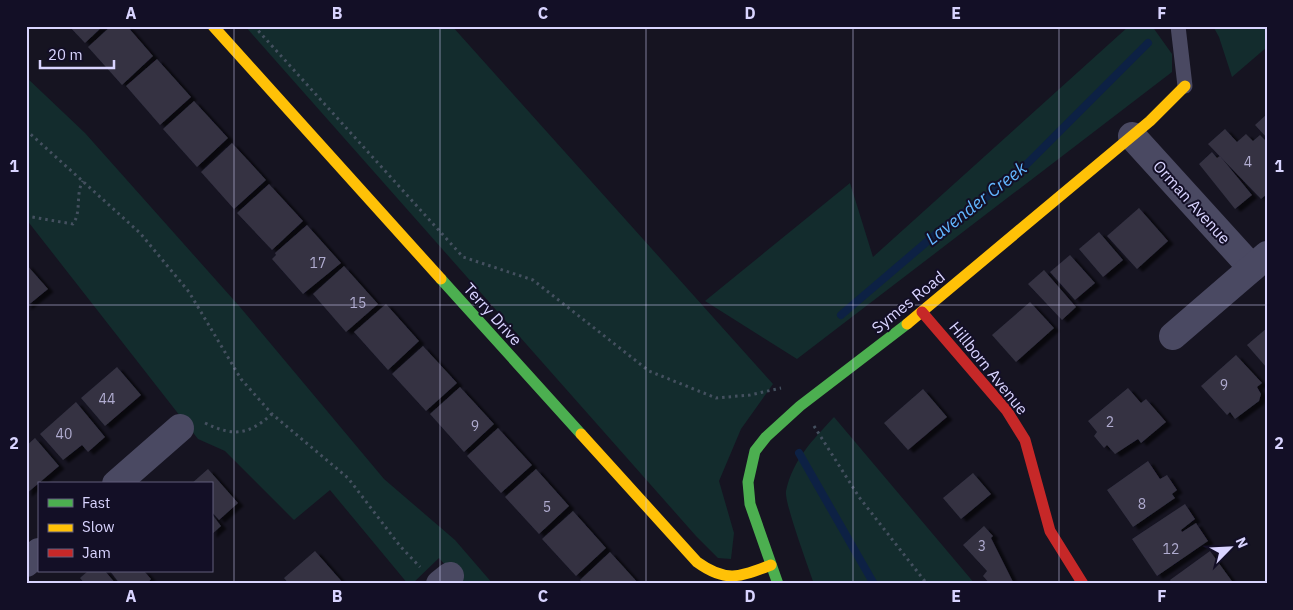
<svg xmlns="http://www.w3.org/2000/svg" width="1293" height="610" font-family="'IBM Plex Sans',sans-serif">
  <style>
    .green { fill: #132c2d }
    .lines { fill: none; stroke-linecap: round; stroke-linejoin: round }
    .stream { stroke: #0d2144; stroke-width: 8 }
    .building { fill: #343243; filter: url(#shadow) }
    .path { stroke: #44505f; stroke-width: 3; stroke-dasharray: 2.5 4; stroke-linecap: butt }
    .lane { stroke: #4a4962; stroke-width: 15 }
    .street { stroke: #4a4962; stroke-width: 28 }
    .fast { stroke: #4caf50; stroke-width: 11 }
    .slow { stroke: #ffc107; stroke-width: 11 }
    .jam { stroke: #c62828; stroke-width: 11 }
    .grid { fill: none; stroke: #d9d4ff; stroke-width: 1; stroke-opacity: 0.55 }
    .labels { text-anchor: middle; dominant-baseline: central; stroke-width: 4; stroke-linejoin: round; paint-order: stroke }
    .number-label { font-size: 14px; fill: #b0acd0 }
    .street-label { font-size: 16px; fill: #d9d4ff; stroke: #130f26 }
    .water-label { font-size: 18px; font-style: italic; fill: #62b6ff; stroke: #130f26 }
    .neatline { fill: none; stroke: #d9d4ff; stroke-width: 2 }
    .grid-label { font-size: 16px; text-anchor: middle; font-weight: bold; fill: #d9d4ff }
  </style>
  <defs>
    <filter id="shadow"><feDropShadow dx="5.5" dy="3" stdDeviation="1" flood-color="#0009"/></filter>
  </defs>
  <rect width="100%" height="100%" fill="#161421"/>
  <!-- green -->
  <g class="green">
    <polygon points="245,26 452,26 773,384 741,429 719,481 734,533 731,559 718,558 696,536"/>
    <polygon points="1129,26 1152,26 1172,54 1172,72 797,359 705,301 850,183 873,257"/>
    <polygon points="1213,26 1267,26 1267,47 1232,77 1219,37"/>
    <polygon points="26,77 85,133 240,307 384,479 455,540 493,584 462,584 439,558 412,584 408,584 330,490 294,520 225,451 198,439 26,219"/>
    <path d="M834,417L975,584H814C809,569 784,502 786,491C793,459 813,440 834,417Z"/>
  </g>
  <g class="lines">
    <!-- stream -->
    <g class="stream">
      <polyline points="841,315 943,228 1014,177 1148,43"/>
      <polyline points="799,453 874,584"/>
    </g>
  </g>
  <!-- building -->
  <g class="building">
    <polygon points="69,26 103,26 85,43"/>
    <polygon points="111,26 127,26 153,56 122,85 88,47"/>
    <polygon points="157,59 191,97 160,125 126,86"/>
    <polygon points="194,101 228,138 197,167 163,129"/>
    <polygon points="1267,114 1267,138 1255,125"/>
    <polygon points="1225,129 1237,142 1246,134 1253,141 1260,135 1267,142 1267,194 1261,199 1208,144"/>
    <polygon points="232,143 266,180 234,209 201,172"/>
    <polygon points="1212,152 1217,158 1220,156 1252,195 1235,209 1199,164"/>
    <polygon points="269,184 303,221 272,250 237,213"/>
    <polygon points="1139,208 1168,241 1137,269 1107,236"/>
    <polygon points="307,225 341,263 303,294 272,259 276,255 275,253"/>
    <polygon points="1099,232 1123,260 1103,277 1079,249"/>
    <polygon points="1070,255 1095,283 1075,300 1050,272"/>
    <polygon points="26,264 48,289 26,307"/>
    <polygon points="344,266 378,304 346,332 313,294"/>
    <polygon points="1044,270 1076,307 1062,320 1028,284"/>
    <polygon points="1030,302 1054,328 1016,362 992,335"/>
    <polygon points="386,304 419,341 388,370 354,332"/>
    <polygon points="1267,328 1267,368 1247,345"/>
    <polygon points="423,346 457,383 426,411 392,374"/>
    <polygon points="1236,355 1262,383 1257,387 1261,394 1259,401 1235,419 1230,412 1227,415 1201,386"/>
    <polygon points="117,367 141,395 105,426 81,398"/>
    <polygon points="460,387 494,424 464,452 430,414"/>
    <polygon points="1128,388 1141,403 1146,399 1166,422 1141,443 1138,439 1115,454 1107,445 1104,448 1094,436 1097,432 1088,421"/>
    <polygon points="923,389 947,417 908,450 884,423"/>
    <polygon points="76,402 105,437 88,452 82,445 63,460 40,434"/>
    <polygon points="498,428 532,465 501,493 467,456"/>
    <polygon points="35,438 59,466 26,494 26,446"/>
    <polygon points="1148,461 1160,479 1167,475 1177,490 1172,494 1175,498 1133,527 1107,490"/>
    <polygon points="208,469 238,503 219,520 211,511 211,484 191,484"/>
    <polygon points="536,469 569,506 539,534 505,497"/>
    <polygon points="973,473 991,494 961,519 943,498"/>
    <polygon points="1185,504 1195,519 1181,530 1182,532 1196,523 1208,541 1157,576 1132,539"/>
    <polygon points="573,511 606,548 576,576 542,539"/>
    <polygon points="211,513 221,526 211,535"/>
    <polygon points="984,526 993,536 991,538 1014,584 990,584 983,576 987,571 963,545"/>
    <polygon points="315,551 344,584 289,584 284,578"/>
    <polygon points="1210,551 1234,584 1172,584 1170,580"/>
    <polygon points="610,552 639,584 584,584 580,580"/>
    <polygon points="88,571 105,571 116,584 85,584 80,578"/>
    <polygon points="110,571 144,571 151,579 147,584 120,584"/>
  </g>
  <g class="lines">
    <!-- path -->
    <g class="path">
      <polyline points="254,26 463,257 533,280 649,371 716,398 750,395 781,388"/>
      <polyline points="26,130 140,233 189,292 241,379 272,414 348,478 400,546 420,567"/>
      <path d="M26,216L73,224C82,211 75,194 83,181"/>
      <path d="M205,423C234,437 248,435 272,414"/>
      <polyline points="814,426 859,497 927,584"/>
    </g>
    <!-- lane -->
    <polyline class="lane" points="1178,26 1185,86"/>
    <!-- street -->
    <g class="street">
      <polyline points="1132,136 1252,268"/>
      <polyline points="1173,336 1267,255"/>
      <polyline points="116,484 180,428"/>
      <polyline points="26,563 39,552"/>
      <polyline points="440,584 450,576"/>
    </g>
    <!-- fast -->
    <g class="fast">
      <polyline points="441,279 581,434"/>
      <polyline points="778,584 750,504 748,482 755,451 766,437 800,406 907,324"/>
    </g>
    <!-- slow -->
    <g class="slow">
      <polyline points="213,26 441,279"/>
      <polyline points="907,324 1150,121 1185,86"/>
      <path d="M581,434L697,562C726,583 740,577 771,565"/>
    </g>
    <!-- jam -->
    <polyline class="jam" points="922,312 1007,411 1025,440 1050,531 1083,584"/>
  </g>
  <!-- grid -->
  <path class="grid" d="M234,26V584M440,26V584M646,26V584M853,26V584M1059,26V584M26,305H1267"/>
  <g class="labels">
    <!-- number labels -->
    <g class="number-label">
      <text x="1248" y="162">4</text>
      <text x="318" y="263">17</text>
      <text x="358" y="303">15</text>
      <text x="1224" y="385">9</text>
      <text x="107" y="399">44</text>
      <text x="1110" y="422">2</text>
      <text x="475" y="426">9</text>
      <text x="64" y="434">40</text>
      <text x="1142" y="504">8</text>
      <text x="547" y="507">5</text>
      <text x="982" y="546">3</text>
      <text x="1171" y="549">12</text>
    </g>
    <!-- street labels -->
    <g class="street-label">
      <text transform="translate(1192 202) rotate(48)">Orman Avenue</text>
      <text transform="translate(908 302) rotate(-39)">Symes Road</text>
      <text transform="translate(493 314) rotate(48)">Terry Drive</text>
      <text transform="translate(989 368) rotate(51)">Hillborn Avenue</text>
    </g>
    <!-- water labels -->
    <g class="water-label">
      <text transform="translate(976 203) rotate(-38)">Lavender Creek</text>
    </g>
  </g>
  <!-- border -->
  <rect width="1293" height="610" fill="none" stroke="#130f26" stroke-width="55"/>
  <!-- legend -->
  <rect x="38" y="482" width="175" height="90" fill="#130f26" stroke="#625e7d"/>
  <rect x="48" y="499" width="25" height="8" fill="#4caf50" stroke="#625e7d"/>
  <text x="82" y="508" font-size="15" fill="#d9d4ff">Fast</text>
  <rect x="48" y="524" width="25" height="8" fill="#ffc107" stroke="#625e7d"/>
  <text x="82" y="532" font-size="15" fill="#d9d4ff">Slow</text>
  <rect x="48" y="549" width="25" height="8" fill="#c62828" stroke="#625e7d"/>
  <text x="82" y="558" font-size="15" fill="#d9d4ff">Jam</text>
  <!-- north arrow -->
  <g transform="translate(1230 548) rotate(66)" stroke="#130f26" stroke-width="4" paint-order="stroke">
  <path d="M0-4L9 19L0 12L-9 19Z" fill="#d9d4ff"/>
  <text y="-8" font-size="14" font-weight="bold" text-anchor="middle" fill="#d9d4ff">N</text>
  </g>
  <!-- scale -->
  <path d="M40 60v8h74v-8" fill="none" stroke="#d9d4ff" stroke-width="2.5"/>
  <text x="48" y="60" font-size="15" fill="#d9d4ff" stroke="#130f26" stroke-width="4" paint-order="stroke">20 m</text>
  <rect x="28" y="28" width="1238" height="554" class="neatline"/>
  <g class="grid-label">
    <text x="131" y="19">A</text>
    <text x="337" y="19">B</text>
    <text x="543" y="19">C</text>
    <text x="750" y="19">D</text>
    <text x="956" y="19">E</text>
    <text x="1162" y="19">F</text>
    <text x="14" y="172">1</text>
    <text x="1279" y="172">1</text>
    <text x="14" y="449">2</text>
    <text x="1279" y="449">2</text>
    <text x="131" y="602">A</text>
    <text x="337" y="602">B</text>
    <text x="543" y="602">C</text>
    <text x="750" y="602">D</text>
    <text x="956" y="602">E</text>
    <text x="1162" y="602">F</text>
  </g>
</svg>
